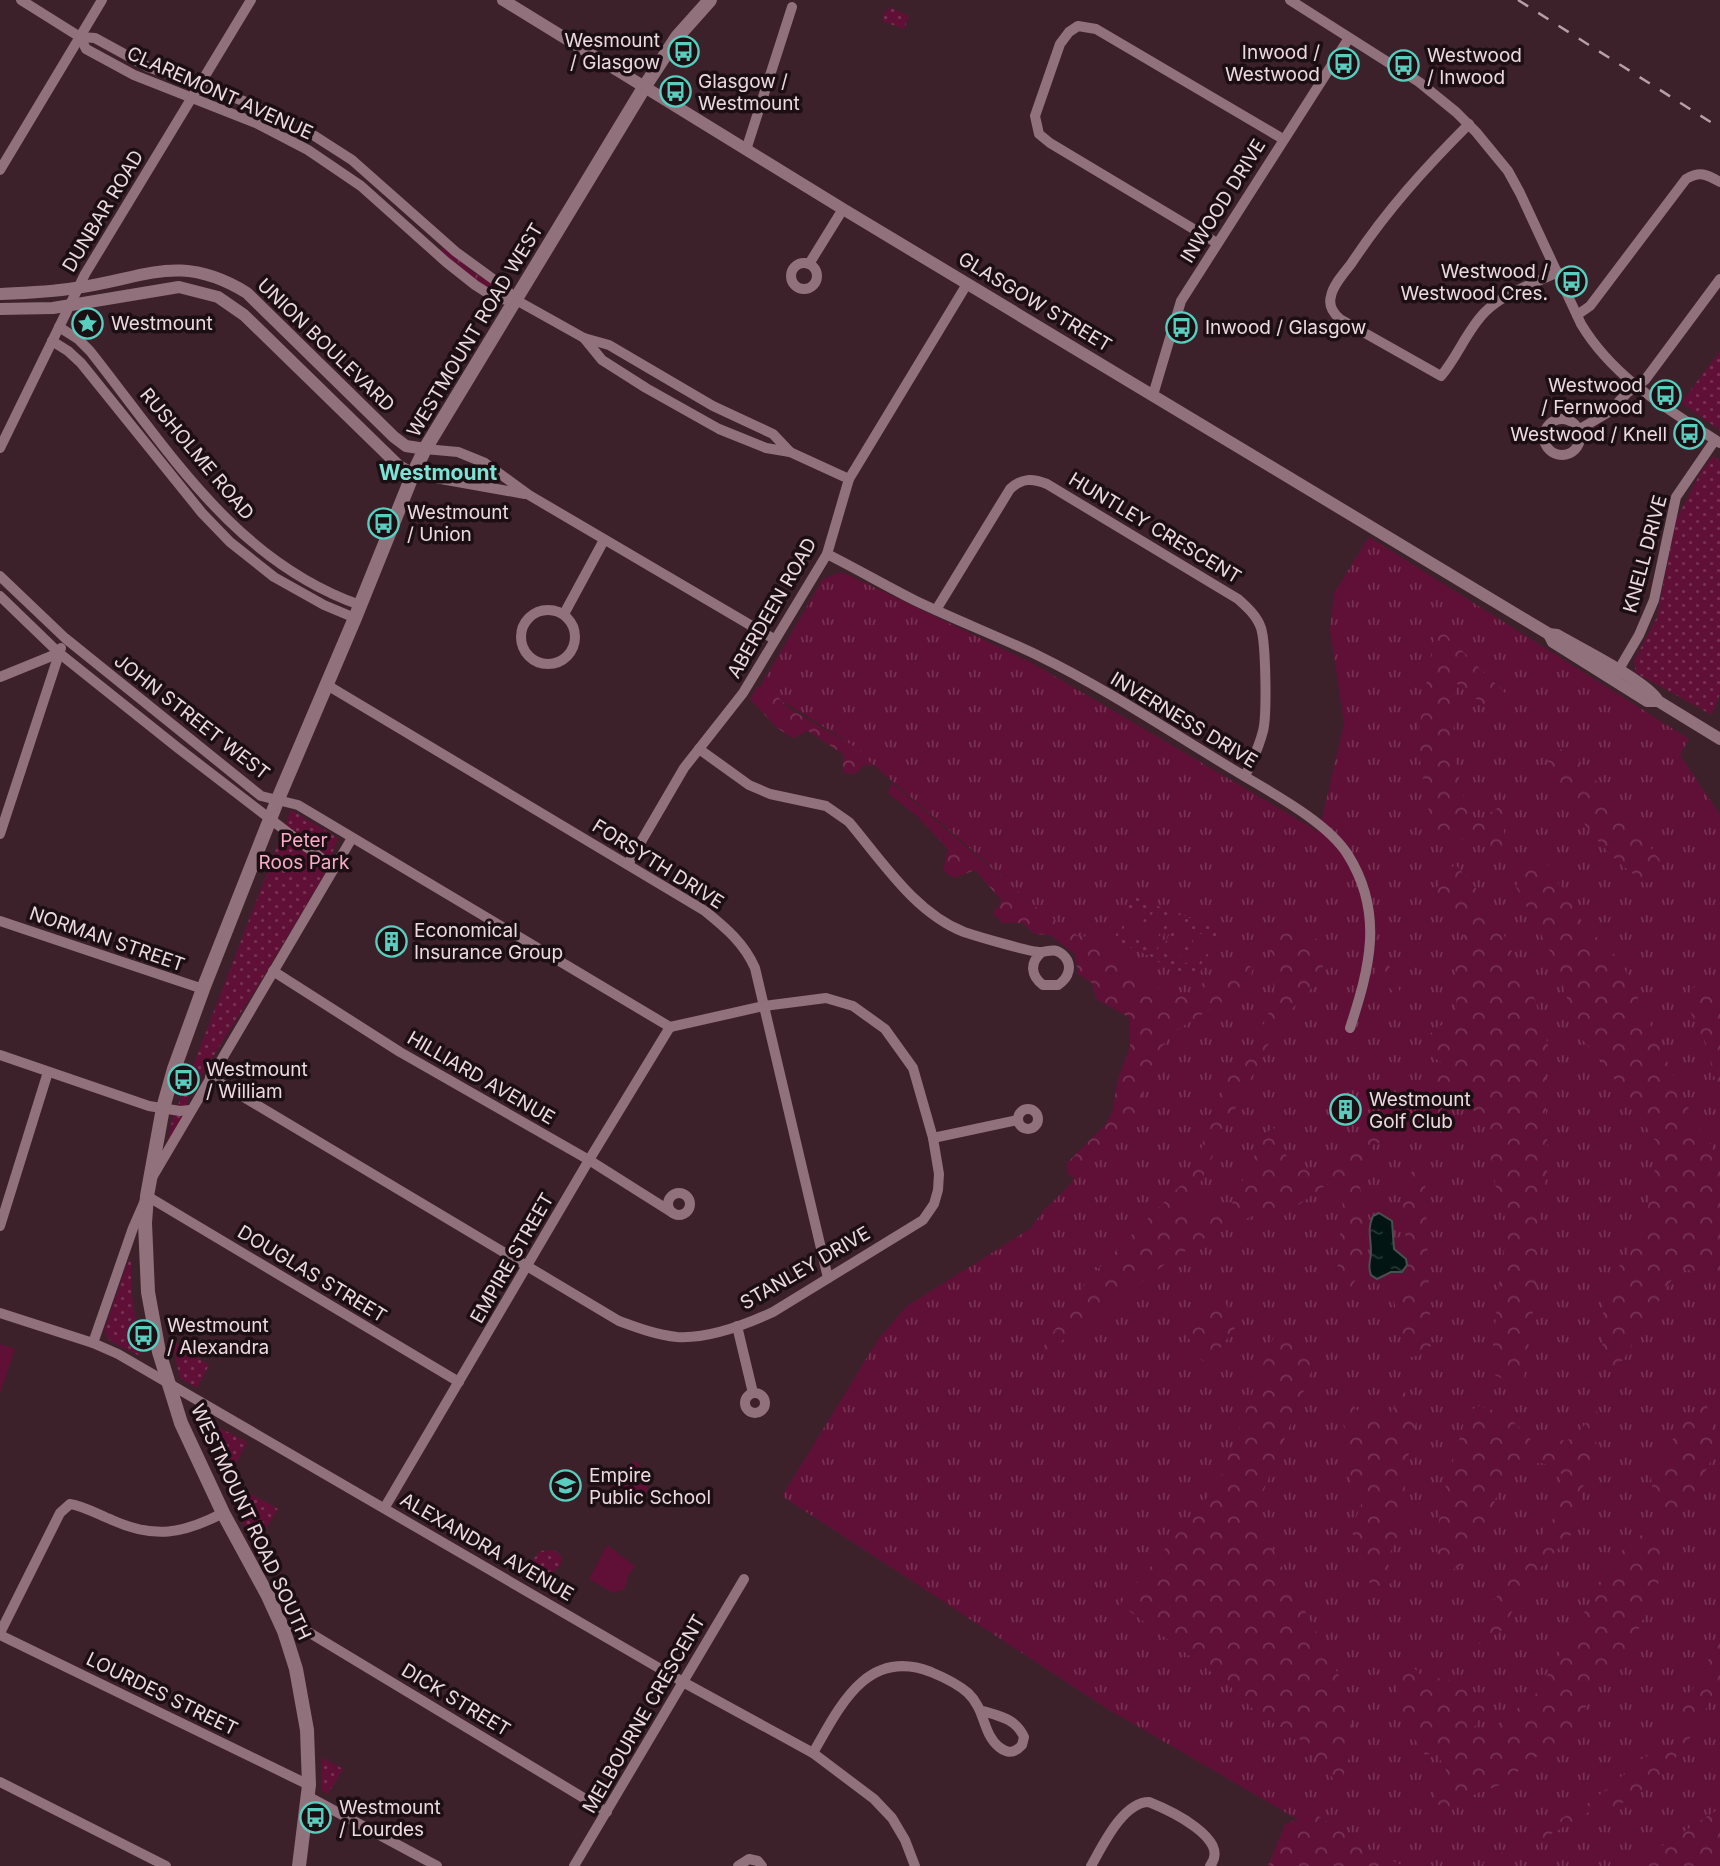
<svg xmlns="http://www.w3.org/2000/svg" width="1720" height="1866" font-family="Inter,sans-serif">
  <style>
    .grass { fill: url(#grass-tufts) }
    .forest { fill: url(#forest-crowns) }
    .park { fill: url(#park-dots) }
    .pitch { fill: #601036 }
    .water { fill: url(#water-ripples); stroke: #495050; stroke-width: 2 }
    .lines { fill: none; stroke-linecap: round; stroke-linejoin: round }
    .minor { stroke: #91717b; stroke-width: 10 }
    .tertiary { stroke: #91717b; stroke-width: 12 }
    .secondary { stroke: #91717b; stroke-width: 14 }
    .rail { stroke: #b5a0a7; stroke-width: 2.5; stroke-dasharray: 12 12; stroke-linecap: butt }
    .labels { text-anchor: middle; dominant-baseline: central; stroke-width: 7; stroke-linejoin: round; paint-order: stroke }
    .poi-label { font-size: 19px; fill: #eddae0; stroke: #1b0f13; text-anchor: start }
    .street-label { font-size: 19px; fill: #eddae0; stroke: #1b0f13 }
    .park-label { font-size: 19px; fill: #f9acc6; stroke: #1b0f13 }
    .neighbourhood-label { font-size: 21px; font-weight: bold; fill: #7ce4d5; stroke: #1b0f13 }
  </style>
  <defs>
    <pattern id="grass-tufts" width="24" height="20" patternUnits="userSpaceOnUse" patternTransform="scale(1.75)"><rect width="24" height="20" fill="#601036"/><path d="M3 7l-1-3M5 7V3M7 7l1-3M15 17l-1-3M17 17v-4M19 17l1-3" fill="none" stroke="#773253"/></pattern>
    <pattern id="forest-crowns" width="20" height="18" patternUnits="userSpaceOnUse" patternTransform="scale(1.75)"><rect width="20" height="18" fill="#601036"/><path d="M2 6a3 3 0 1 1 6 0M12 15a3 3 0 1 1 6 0" fill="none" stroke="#773253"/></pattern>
    <pattern id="park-dots" width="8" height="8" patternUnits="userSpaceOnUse" patternTransform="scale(1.75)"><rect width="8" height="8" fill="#601036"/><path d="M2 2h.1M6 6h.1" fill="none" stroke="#773253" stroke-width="1.8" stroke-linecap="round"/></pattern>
    <pattern id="water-ripples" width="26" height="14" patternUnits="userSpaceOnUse" patternTransform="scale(1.75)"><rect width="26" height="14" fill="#031512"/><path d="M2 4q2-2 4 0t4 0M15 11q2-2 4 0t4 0" fill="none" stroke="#283634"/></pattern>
  </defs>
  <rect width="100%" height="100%" fill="#3c212b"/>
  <!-- grass -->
  <polygon class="grass" points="1369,537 1689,739 1680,755 1720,815 1720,1866 1383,1866 1323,1834 1106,1708 782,1496 879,1338 907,1306 1030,1229 1044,1210 1068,1187 1109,1128 1144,1011 979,856 842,738 760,687 823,579 842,572 1032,663 1319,832 1344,723 1330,630 1334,593"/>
  <!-- forest -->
  <g class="forest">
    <polygon points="444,247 474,273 503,289 501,295 475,280 441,251"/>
    <polygon points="1436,625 1507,695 1497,702 1484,705 1455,682 1453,753 1471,826 1502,805 1506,854 1432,829 1417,742"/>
    <polygon points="757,687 769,688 790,709 862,751 872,766 863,765 856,774 843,773 843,754 808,731 793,738 777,728 750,699"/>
    <path d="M1552,747L1573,753L1641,835L1663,864L1647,883C1602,857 1575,810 1546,769Z"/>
    <polygon points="892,783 1037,908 1077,935 1097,939 1133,972 1152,985 1190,997 1211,974 1222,977 1240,960 1253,968 1249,985 1169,1035 1147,1073 1139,1114 1075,1178 1068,1175 1066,1164 1107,1123 1113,1109 1117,1082 1130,1047 1130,1018 1096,999 1092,983 1078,974 1075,954 1050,935 1034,934 1023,923 1002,923 993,913 1002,901 975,870 954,878 943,871 948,849 917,816 888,793"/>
    <polygon points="1523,860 1546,863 1585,926 1621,961 1694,1120 1707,1137 1720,1164 1720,1276 1710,1281 1680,1266 1623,1360 1611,1368 1602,1359 1604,1291 1645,1224 1659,1146 1607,1068 1581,1038 1552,955 1516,887"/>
    <path d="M1455,864L1475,887L1505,937L1535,1000L1548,1045L1545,1082L1548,1165L1540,1219V1258L1523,1387L1490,1373L1501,1269L1508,1228L1495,1183L1484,1121L1459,1095L1445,1098L1435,1132L1374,1144L1357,1178C1370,1220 1376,1253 1349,1290L1340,1279L1330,1281L1338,1265L1341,1218C1348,1203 1337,1193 1327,1184L1273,1224L1258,1214L1209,1235L1165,1264L1086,1326L1038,1355L1090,1277L1184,1182L1200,1154L1209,1118L1227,1076L1253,1049L1275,998L1269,938L1304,928L1327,949L1320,979L1292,1009L1270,1041L1228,1123L1187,1211L1229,1210L1264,1135L1273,1127L1293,1169L1340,1166L1356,1133L1405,1123L1430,1095L1433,1077L1442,1063L1427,1053V1036L1457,1013L1455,963L1464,949V934L1434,891Z"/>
    <polygon points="1386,958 1403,999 1373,975"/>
    <polygon points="1698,982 1711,982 1720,996 1720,1085 1714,1076 1706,1044 1691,1013 1690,991"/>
    <polygon points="1413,1171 1425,1179 1431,1346 1420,1355 1407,1358 1394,1301 1408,1267 1401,1178"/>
    <polygon points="1222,1293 1235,1328 1208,1365 1198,1357 1184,1328"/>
    <polygon points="1274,1336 1318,1355 1252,1520 1268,1540 1346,1689 1354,1741 1340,1787 1307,1745 1293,1734 1258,1714 1230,1686 1120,1604 1218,1484"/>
    <polygon points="1404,1391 1417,1418 1408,1457 1401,1527 1387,1560 1393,1581 1379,1592 1370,1584 1351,1529 1364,1498 1352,1484 1341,1407 1351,1403 1364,1418 1390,1413"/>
    <polygon points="1706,1401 1717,1450 1695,1490 1690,1508 1674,1516 1660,1510 1653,1495 1651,1478 1683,1421"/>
    <polygon points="1477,1405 1507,1415 1536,1445 1572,1439 1597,1411 1602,1413 1595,1437 1598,1450 1586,1471 1576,1529 1530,1579 1502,1630 1479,1644 1490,1606 1556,1515 1562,1474 1543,1463 1507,1465 1489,1518 1460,1567 1436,1575 1440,1506 1465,1419"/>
    <polygon points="1645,1532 1656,1536 1668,1548 1658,1584 1637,1633 1590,1699 1567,1741 1527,1762 1508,1782 1475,1794 1451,1810 1437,1804 1435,1787 1446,1770 1436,1752 1425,1755 1403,1721 1394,1673 1401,1660 1409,1663 1422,1676 1463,1682 1486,1707 1473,1729 1490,1730 1537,1693 1619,1553"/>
    <polygon points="1720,1638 1720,1679 1696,1730 1664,1773 1628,1800 1600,1814 1589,1812 1496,1866 1479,1866 1590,1802 1616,1782 1635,1762 1673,1744 1682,1709"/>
    <polygon points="1720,1808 1720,1860 1706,1866 1631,1866"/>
    <polygon points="1314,1813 1368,1850 1404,1866 1268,1866 1285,1824"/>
  </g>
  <!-- park -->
  <g class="park">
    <polygon points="889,7 909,16 904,29 882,21 885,11 888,11"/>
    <polygon points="1720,351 1720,430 1681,403"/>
    <polygon points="1713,456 1720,461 1720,693 1712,715 1636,673 1634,661 1657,617 1676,520 1701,472"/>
    <polygon points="291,810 338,838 324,875 263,977 189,1095 183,1122 166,1148 172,1121"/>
    <polygon points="1133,895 1173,913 1154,958 1114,940"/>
    <polygon points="1179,913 1219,931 1197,979 1157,961"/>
    <polygon points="128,1261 131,1261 131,1290 141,1354 138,1355 110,1341 104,1331"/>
    <polygon points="171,1340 209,1365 197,1388 180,1378"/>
    <polygon points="192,1414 247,1442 227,1481 278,1509 255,1546 229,1496"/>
    <path d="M554,1550L562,1557C561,1567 555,1572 545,1576L534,1570L532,1561L540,1551Z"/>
    <polygon points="321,1757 343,1769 328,1794 322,1791"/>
  </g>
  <!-- pitch -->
  <g class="pitch">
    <polygon points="1135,904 1148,911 1135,940 1121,934"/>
    <polygon points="1153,912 1166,919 1153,948 1139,942"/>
    <polygon points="1179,924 1193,930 1179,960 1166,954"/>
    <polygon points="1197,932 1211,939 1197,968 1184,962"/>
    <polygon points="0,1344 15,1349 0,1393"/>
    <path d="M636,1461C645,1468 642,1479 648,1487L647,1492L634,1493L627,1500L623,1492L615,1491L612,1487V1477Z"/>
    <polygon points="607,1545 635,1566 628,1576 625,1588 613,1593 589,1579"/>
  </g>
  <!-- water -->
  <path class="water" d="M1379,1213L1392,1221L1394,1249L1406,1259L1407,1265L1402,1272H1391L1377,1279L1371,1275C1367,1265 1371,1261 1371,1252C1371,1238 1367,1229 1373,1216Z"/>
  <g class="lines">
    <!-- minor -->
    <g class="minor">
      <polyline points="21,0 80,37 86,49 134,75 258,124 308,150 361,186 446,262 475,285 497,299 516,300"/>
      <path d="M1290,0L1419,82L1456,112L1476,132L1508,171L1520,193L1581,324C1614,379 1668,409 1720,443"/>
      <polyline points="80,37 95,38 148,67 249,103 310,133 352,160 456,252 504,287 516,300 584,338 609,345 713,406 773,434 790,452"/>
      <path d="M1469,124C1424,169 1386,211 1351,264C1344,273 1333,285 1331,296C1328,306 1333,313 1340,319L1441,376C1458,356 1467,330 1485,312C1504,293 1533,284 1558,272"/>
      <polyline points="746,150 792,7"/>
      <polyline points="0,170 102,0"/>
      <polyline points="1217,243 1050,143 1039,134 1035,116 1060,44 1069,32 1078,26 1096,29 1283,139"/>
      <circle cx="804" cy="276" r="13"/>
      <polyline points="809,264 843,209"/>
      <path d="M1577,315L1590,306L1686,179C1700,171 1706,174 1720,182"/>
      <path d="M59,327L78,339L90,351C169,451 235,561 360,605"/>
      <polyline points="584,338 602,360 646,388 719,429 766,448 790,452 849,479"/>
      <polyline points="52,341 68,351 81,363 202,513 230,542 274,577 324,605 355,618"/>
      <polyline points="1153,395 1181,301 1349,38"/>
      <circle cx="1562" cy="437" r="18"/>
      <polyline points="1578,430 1609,412 1627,393 1645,380 1720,279"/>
      <polyline points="0,448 85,274 251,0"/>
      <polyline points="425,449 458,452 485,463 529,495 774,639"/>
      <polyline points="413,474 525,494"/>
      <path d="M827,554C857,569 886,586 916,601C956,620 997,636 1037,655C1105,688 1169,731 1234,770C1268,791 1327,821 1348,855C1384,913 1370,967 1350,1028"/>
      <polyline points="0,576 65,638 261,796 298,805 670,1027"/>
      <polyline points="0,596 59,653 178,748 334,868"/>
      <circle cx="548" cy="637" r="27"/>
      <path d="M936,610L1010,489C1022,478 1032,478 1047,484L1238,599C1247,607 1257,616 1261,628C1266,644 1267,716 1263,731C1259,747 1252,762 1245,776"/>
      <polyline points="564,614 604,540"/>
      <polyline points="1615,676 1639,635 1654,600 1676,497 1715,440"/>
      <polyline points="0,677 59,653"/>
      <path d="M327,685L705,911C726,928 744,943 755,968L828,1278"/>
      <path d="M699,749L749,785L770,794L826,806L849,822C882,861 915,913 964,932C976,936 1033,953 1042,952C1050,951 1055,948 1062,954C1074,964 1069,978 1058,985H1043C1031,976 1029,963 1042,952"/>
      <polyline points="0,834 61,648"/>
      <polyline points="628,864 684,768 743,693 827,554 849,479 967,284"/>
      <polyline points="0,921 203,989"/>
      <polyline points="273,971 400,1052 589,1160 673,1213"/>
      <polyline points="0,1055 149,1106 180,1111 190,1110"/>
      <path d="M210,1077L619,1321C638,1328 657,1335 677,1337C708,1339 745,1325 773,1312L923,1220L934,1204L938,1190L939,1174L933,1138L913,1068L885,1029L853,1006L826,998L764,1006L670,1027"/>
      <circle cx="1028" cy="1119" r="10"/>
      <polyline points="933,1138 1018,1120"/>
      <polyline points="153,1176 352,838"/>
      <circle cx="679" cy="1204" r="11"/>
      <polyline points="0,1226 48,1072"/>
      <polyline points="0,1313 93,1343 118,1354 683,1682 813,1753 874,1799 892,1818 905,1840 915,1866"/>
      <polyline points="737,1326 753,1393"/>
      <polyline points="93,1343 133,1228 147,1196 459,1382"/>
      <circle cx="755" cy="1403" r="10"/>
      <polyline points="385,1507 589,1160 670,1027"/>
      <polyline points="284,1631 300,1627 607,1812"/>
      <path d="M0,1633L60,1513L70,1504C84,1506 99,1515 112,1520C154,1539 183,1534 223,1513"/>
      <polyline points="0,1635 309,1785"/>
      <path d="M813,1753C840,1706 867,1647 931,1672C943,1677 958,1684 968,1693C986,1710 982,1733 999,1747C1008,1754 1015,1753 1022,1745L1024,1737C1016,1719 1000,1716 983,1711"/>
      <polyline points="0,1782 166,1866"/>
      <polyline points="309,1797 437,1866"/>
      <polyline points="574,1866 744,1579"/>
      <polyline points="738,1866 749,1859 758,1861 762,1866"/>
      <path d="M1091,1866C1103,1845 1123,1802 1149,1802C1169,1810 1232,1839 1210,1866"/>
    </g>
    <!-- tertiary -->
    <g class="tertiary">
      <path d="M503,0L843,209L1549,634L1557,635C1579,648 1648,682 1658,701L1720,739"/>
      <path d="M0,294C25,293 51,292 75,288C144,279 179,251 247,293L394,437L406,446L425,449"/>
      <polyline points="0,309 53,308 179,287 218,297 244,315 399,466 413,474"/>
      <polyline points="1549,634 1553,642 1647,701 1658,701"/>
    </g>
    <!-- secondary -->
    <polyline class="secondary" points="299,1866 309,1785 307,1730 296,1669 284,1631 268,1596 223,1513 181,1423 159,1352 148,1292 145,1223 147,1196 163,1108 174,1069 203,989 278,799 355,618 413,474 425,449 645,86 677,37 710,0"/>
    <!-- rail -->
    <polyline class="rail" points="1518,0 1720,128"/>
  </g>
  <!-- icons -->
  <defs>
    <symbol id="bus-ring" viewBox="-11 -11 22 22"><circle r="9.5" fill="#1b0f13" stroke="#59cebe" stroke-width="1.5"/><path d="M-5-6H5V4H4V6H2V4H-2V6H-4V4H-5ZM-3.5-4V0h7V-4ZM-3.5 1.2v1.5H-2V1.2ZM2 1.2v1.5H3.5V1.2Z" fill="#59cebe"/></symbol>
    <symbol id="sight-ring" viewBox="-11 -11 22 22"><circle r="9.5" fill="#1b0f13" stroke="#59cebe" stroke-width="1.5"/><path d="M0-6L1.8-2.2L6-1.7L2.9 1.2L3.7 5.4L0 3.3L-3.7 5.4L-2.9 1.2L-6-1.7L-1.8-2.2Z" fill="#59cebe"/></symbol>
    <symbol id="building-ring" viewBox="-11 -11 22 22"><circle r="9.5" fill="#1b0f13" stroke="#59cebe" stroke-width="1.5"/><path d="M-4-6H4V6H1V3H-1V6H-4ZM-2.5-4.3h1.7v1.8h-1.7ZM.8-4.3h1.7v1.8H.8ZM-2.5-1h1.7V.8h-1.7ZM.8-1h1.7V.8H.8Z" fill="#59cebe"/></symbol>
    <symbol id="school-ring" viewBox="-11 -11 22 22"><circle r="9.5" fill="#1b0f13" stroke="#59cebe" stroke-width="1.5"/><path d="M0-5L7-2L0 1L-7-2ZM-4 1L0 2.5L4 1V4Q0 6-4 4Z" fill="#59cebe"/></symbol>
  </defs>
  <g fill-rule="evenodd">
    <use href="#bus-ring" x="666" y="34" width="35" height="35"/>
    <use href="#bus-ring" x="1326" y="46" width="35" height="35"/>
    <use href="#bus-ring" x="1386" y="48" width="35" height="35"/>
    <use href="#bus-ring" x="658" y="74" width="35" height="35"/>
    <use href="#bus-ring" x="1554" y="264" width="35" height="35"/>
    <use href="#sight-ring" x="70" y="306" width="35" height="35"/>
    <use href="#bus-ring" x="1164" y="310" width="35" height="35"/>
    <use href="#bus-ring" x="1648" y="378" width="35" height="35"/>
    <use href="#bus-ring" x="1672" y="416" width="35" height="35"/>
    <use href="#bus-ring" x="366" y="506" width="35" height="35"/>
    <use href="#building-ring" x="374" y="924" width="35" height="35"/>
    <use href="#bus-ring" x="166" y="1062" width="35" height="35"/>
    <use href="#building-ring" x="1328" y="1092" width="35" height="35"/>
    <use href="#bus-ring" x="126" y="1318" width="35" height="35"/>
    <use href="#school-ring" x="548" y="1468" width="35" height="35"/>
    <use href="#bus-ring" x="298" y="1800" width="35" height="35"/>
  </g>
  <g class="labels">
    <!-- poi labels -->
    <g class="poi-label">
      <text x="660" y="40" text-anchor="end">Wesmount<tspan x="660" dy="22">/ Glasgow</tspan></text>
      <text x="1320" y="52" text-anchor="end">Inwood /<tspan x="1320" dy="22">Westwood</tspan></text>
      <text x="1427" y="55">Westwood<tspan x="1427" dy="22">/ Inwood</tspan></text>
      <text x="698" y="81">Glasgow /<tspan x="698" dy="22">Westmount</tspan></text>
      <text x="1548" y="271" text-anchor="end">Westwood /<tspan x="1548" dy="22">Westwood Cres.</tspan></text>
      <text x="111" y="323">Westmount</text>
      <text x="1205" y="327">Inwood / Glasgow</text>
      <text x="1643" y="385" text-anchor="end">Westwood<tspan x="1643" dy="22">/ Fernwood</tspan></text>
      <text x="1667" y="434" text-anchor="end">Westwood / Knell</text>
      <text x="407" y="512">Westmount<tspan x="407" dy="22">/ Union</tspan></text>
      <text x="414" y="930">Economical<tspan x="414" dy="22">Insurance Group</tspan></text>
      <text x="206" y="1069">Westmount<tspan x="206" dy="22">/ William</tspan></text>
      <text x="1369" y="1099">Westmount<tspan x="1369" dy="22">Golf Club</tspan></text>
      <text x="167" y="1325">Westmount<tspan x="167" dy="22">/ Alexandra</tspan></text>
      <text x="589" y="1475">Empire<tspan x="589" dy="22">Public School</tspan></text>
      <text x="339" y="1807">Westmount<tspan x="339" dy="22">/ Lourdes</tspan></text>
    </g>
    <!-- street labels -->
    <g class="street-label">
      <text transform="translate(220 93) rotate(24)">CLAREMONT AVENUE</text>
      <text transform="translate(1223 201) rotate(-58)">INWOOD DRIVE</text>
      <text transform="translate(103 211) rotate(-59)">DUNBAR ROAD</text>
      <text transform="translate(1035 302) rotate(31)">GLASGOW STREET</text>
      <text transform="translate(475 330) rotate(-59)">WESTMOUNT ROAD WEST</text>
      <text transform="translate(326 345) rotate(44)">UNION BOULEVARD</text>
      <text transform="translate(197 454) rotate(50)">RUSHOLME ROAD</text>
      <text transform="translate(1155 528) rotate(31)">HUNTLEY CRESCENT</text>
      <text transform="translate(1645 554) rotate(-75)">KNELL DRIVE</text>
      <text transform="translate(772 608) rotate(-60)">ABERDEEN ROAD</text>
      <text transform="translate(192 717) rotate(38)">JOHN STREET WEST</text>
      <text transform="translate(1184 720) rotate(31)">INVERNESS DRIVE</text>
      <text transform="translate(658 864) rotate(32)">FORSYTH DRIVE</text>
      <text transform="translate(107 939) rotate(19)">NORMAN STREET</text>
      <text transform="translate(481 1078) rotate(30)">HILLIARD AVENUE</text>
      <text transform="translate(512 1258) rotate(-60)">EMPIRE STREET</text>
      <text transform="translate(805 1268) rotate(-30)">STANLEY DRIVE</text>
      <text transform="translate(312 1274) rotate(31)">DOUGLAS STREET</text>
      <text transform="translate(251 1522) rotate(65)">WESTMOUNT ROAD SOUTH</text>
      <text transform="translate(487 1547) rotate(30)">ALEXANDRA AVENUE</text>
      <text transform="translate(162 1694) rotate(26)">LOURDES STREET</text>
      <text transform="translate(456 1700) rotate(31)">DICK STREET</text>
      <text transform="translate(644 1714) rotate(-60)">MELBOURNE CRESCENT</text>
    </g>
    <!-- park labels -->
    <g class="park-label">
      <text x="304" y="840">Peter<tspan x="304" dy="22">Roos Park</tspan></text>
    </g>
    <!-- neighbourhood labels -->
    <g class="neighbourhood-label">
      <text x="438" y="472">Westmount</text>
    </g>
  </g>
</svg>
